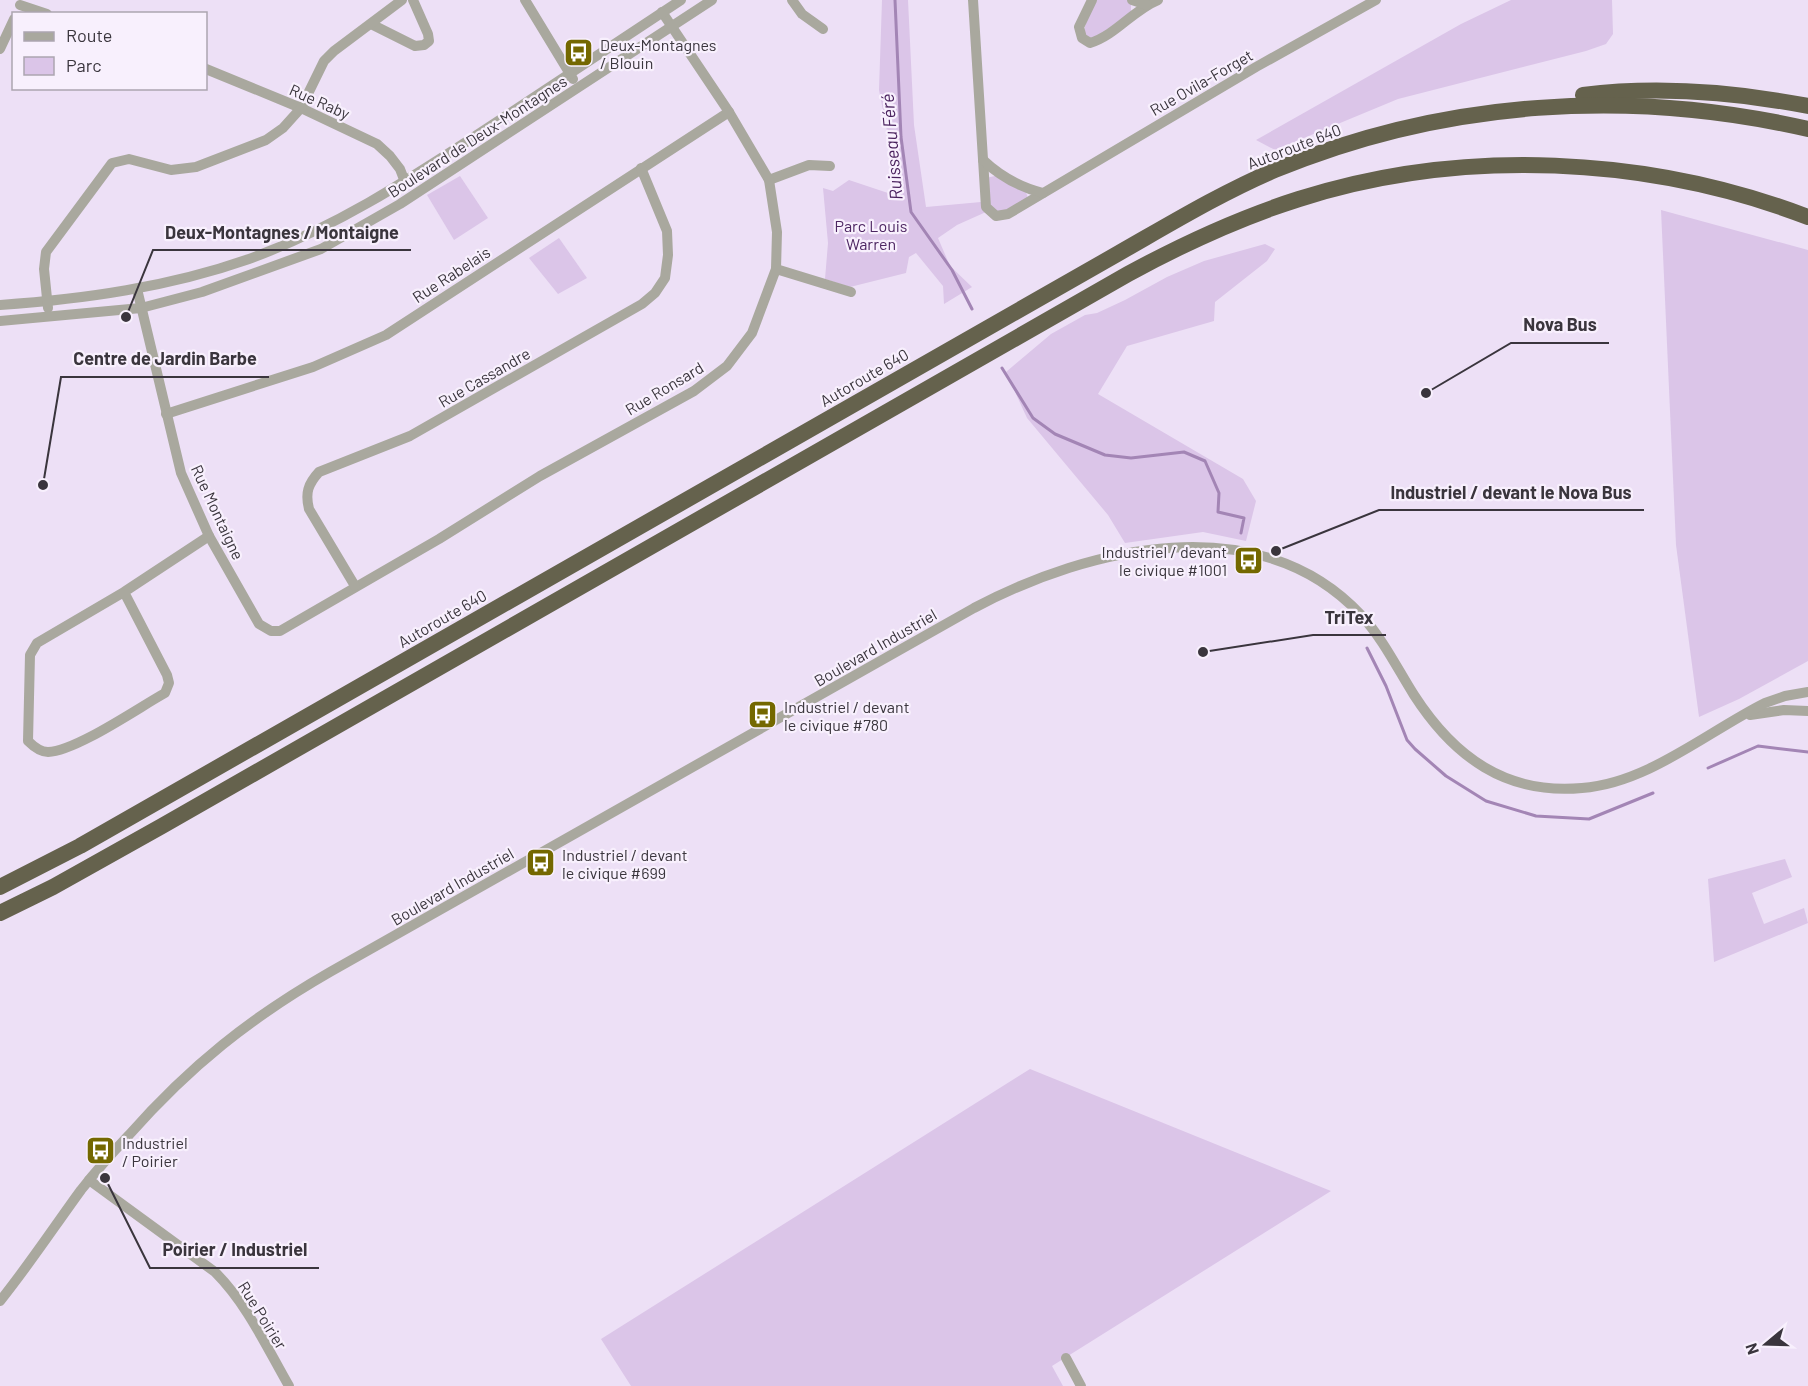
<svg xmlns="http://www.w3.org/2000/svg" width="1808" height="1386" font-family="Barlow,sans-serif">
  <style>
    .green { fill: #dbc5e8 }
    .lines { fill: none; stroke-linecap: round; stroke-linejoin: round }
    .stream { stroke: #a385b5; stroke-width: 3 }
    .minor { stroke: #a9a89e; stroke-width: 10 }
    .highway { stroke: #65624d; stroke-width: 16 }
    .labels { text-anchor: middle; dominant-baseline: central; stroke-width: 4.5; stroke-linejoin: round; paint-order: stroke }
    .poi-label { font-size: 16px; fill: #3a353d; stroke: #f8f0fd; text-anchor: start }
    .street-label { font-size: 16px; fill: #3a353d; stroke: #f8f0fd }
    .park-label { font-size: 16px; fill: #4d2662; stroke: #f8f0fd }
    .water-label { font-size: 18px; font-style: italic; fill: #49215d; stroke: #f8f0fd }
    .leader { fill: none; stroke: #3a353d; stroke-width: 2 }
    .callout-dot { fill: #3a353d; stroke: #f8f0fd; stroke-width: 2 }
    .callout-label { font-size: 18px; text-anchor: middle; font-weight: bold; fill: #3a353d; stroke: #f8f0fd; stroke-width: 4.5; stroke-linejoin: round; paint-order: stroke }
  </style>
  <rect width="100%" height="100%" fill="#ede0f6"/>
  <!-- green -->
  <g class="green">
    <polygon points="882,0 908,0 914,125 926,207 981,202 986,212 957,225 938,238 950,266 972,287 944,304 943,286 916,253 909,257 906,273 850,287 825,279 828,243 823,188 833,191 849,180 900,197 879,90"/>
    <polygon points="1092,0 1131,0 1131,16 1100,40 1082,38"/>
    <polygon points="1511,0 1612,0 1613,34 1606,44 1586,51 1398,99 1275,150 1256,140 1461,24"/>
    <polygon points="999,175 1025,188 1028,199 996,216 986,207 986,178"/>
    <polygon points="460,176 488,218 454,240 427,195"/>
    <polygon points="1661,210 1808,250 1808,661 1739,699 1699,717 1676,545"/>
    <polygon points="559,238 587,278 558,294 529,258"/>
    <polygon points="1265,244 1275,249 1267,261 1215,302 1214,321 1127,346 1098,394 1243,479 1256,501 1246,541 1203,532 1125,543 1108,515 1027,418 1006,372 1051,334 1085,315 1097,313 1125,300 1167,277 1204,261"/>
    <polygon points="1785,859 1792,877 1752,893 1764,924 1804,908 1808,923 1714,962 1708,879"/>
    <polygon points="1030,1069 1331,1191 1052,1366 1063,1386 631,1386 601,1339"/>
  </g>
  <g class="lines">
    <!-- stream -->
    <g class="stream">
      <polyline points="895,0 901,137 911,212 952,270 972,309"/>
      <polyline points="1002,368 1033,418 1055,434 1105,455 1131,458 1184,452 1205,461 1219,493 1218,512 1244,518 1241,533"/>
      <polyline points="1367,648 1386,686 1407,740 1415,749 1446,776 1486,801 1536,816 1589,819 1653,793"/>
      <polyline points="1708,768 1758,746 1808,752"/>
    </g>
    <!-- minor -->
    <g class="minor">
      <polyline points="525,0 573,79"/>
      <polyline points="792,0 802,14 823,29"/>
      <polyline points="973,0 986,207 996,216 1008,214 1256,67 1376,0"/>
      <path d="M1092,0L1079,27L1082,38L1090,43C1116,35 1133,10 1158,0"/>
      <polyline points="1132,0 1147,5"/>
      <polyline points="20,5 47,14"/>
      <polyline points="371,24 415,46 424,45 429,41 428,34 413,0"/>
      <polyline points="0,49 14,19"/>
      <polyline points="206,69 301,108 377,144 390,156 400,169 405,182"/>
      <path d="M983,160C1001,177 1019,187 1043,193"/>
      <polyline points="769,180 809,165 830,166"/>
      <polyline points="776,269 851,292"/>
      <polyline points="137,289 181,473 209,536 259,624 271,631 280,631 439,539 540,476 694,391 727,366 752,333 776,269 777,232 769,180 729,112 662,12"/>
      <path d="M0,305C85,299 169,287 249,259C334,228 405,182 480,133C547,88 614,44 681,0"/>
      <polyline points="48,308 44,269 46,252 112,163 129,159 171,170 196,167 266,140 283,128 301,108 324,61 334,51 402,0"/>
      <polyline points="0,321 141,308 202,292 321,249 400,204 712,0"/>
      <polyline points="166,414 313,367 386,335 729,112"/>
      <path d="M355,586L309,509C305,493 308,484 319,472L410,436L642,304L655,293L665,278L668,255L667,231L641,168"/>
      <path d="M124,592L167,675L169,683L165,693C138,708 76,751 48,752C40,752 33,746 28,741L30,655L37,643L124,592L209,536"/>
      <polyline points="1750,715 1784,710 1808,711"/>
      <path d="M89,1180L215,1272C247,1304 266,1346 289,1386"/>
      <path d="M0,1301C29,1265 54,1227 81,1190C96,1171 112,1153 129,1135C190,1066 250,1018 330,972L974,608C1089,547 1259,506 1361,615C1383,639 1397,668 1414,695C1454,757 1506,795 1582,788C1648,783 1707,732 1765,703L1785,696L1808,692"/>
      <polyline points="1066,1358 1081,1386"/>
    </g>
    <!-- highway -->
    <g class="highway">
      <path d="M1583,95C1656,86 1735,92 1808,106"/>
      <path d="M0,887L80,846L1119,253C1170,224 1221,193 1275,170C1444,100 1630,88 1808,129"/>
      <path d="M0,913L53,887L162,826L1128,274C1183,244 1239,218 1299,199C1462,147 1649,156 1808,217"/>
    </g>
  </g>
  <!-- icons -->
  <defs>
    <symbol id="bus-square" viewBox="-11 -11 22 22"><rect x="-9" y="-9" width="18" height="18" rx="4" fill="#746800" stroke="#f8f0fd"/><path d="M-5-6H5V4H4V6H2V4H-2V6H-4V4H-5ZM-3.5-4V0h7V-4ZM-3.5 1.2v1.5H-2V1.2ZM2 1.2v1.5H3.5V1.2Z" fill="#fff"/></symbol>
  </defs>
  <g fill-rule="evenodd">
    <use href="#bus-square" x="562" y="36" width="33" height="33"/>
    <use href="#bus-square" x="1232" y="544" width="33" height="33"/>
    <use href="#bus-square" x="746" y="698" width="33" height="33"/>
    <use href="#bus-square" x="524" y="846" width="33" height="33"/>
    <use href="#bus-square" x="84" y="1134" width="33" height="33"/>
  </g>
  <g class="labels">
    <!-- poi labels -->
    <g class="poi-label">
      <text x="600" y="44">Deux-Montagnes<tspan x="600" dy="18">/ Blouin</tspan></text>
      <text x="1227" y="551" text-anchor="end">Industriel / devant<tspan x="1227" dy="18">le civique #1001</tspan></text>
      <text x="784" y="706">Industriel / devant<tspan x="784" dy="18">le civique #780</tspan></text>
      <text x="562" y="854">Industriel / devant<tspan x="562" dy="18">le civique #699</tspan></text>
      <text x="122" y="1142">Industriel<tspan x="122" dy="18">/ Poirier</tspan></text>
    </g>
    <!-- street labels -->
    <g class="street-label">
      <text transform="translate(1201 82) rotate(-30)">Rue Ovila-Forget</text>
      <text transform="translate(320 101) rotate(24)">Rue Raby</text>
      <text transform="translate(477 136) rotate(-33)">Boulevard de Deux-Montagnes</text>
      <text transform="translate(1294 146) rotate(-21)">Autoroute 640</text>
      <text transform="translate(451 274) rotate(-33)">Rue Rabelais</text>
      <text transform="translate(484 377) rotate(-30)">Rue Cassandre</text>
      <text transform="translate(864 377) rotate(-30)">Autoroute 640</text>
      <text transform="translate(664 388) rotate(-31)">Rue Ronsard</text>
      <text transform="translate(218 512) rotate(65)">Rue Montaigne</text>
      <text transform="translate(442 618) rotate(-30)">Autoroute 640</text>
      <text transform="translate(875 647) rotate(-30)">Boulevard Industriel</text>
      <text transform="translate(452 886) rotate(-30)">Boulevard Industriel</text>
      <text transform="translate(263 1315) rotate(58)">Rue Poirier</text>
    </g>
    <!-- park labels -->
    <g class="park-label">
      <text x="871" y="225">Parc Louis<tspan x="871" dy="18">Warren</tspan></text>
    </g>
    <!-- water labels -->
    <g class="water-label">
      <text transform="translate(891 147) rotate(-95)">Ruisseau Féré</text>
    </g>
  </g>
  <!-- callouts -->
  <path class="leader" d="M126 317L153 250H411M1426 393L1511 343H1609M43 485L61 377H269M1276 551L1379 510H1644M1203 652L1313 635H1386M105 1178L150 1268H319"/>
  <g class="callout-dot">
    <circle cx="126" cy="317" r="6"/>
    <circle cx="1426" cy="393" r="6"/>
    <circle cx="43" cy="485" r="6"/>
    <circle cx="1276" cy="551" r="6"/>
    <circle cx="1203" cy="652" r="6"/>
    <circle cx="105" cy="1178" r="6"/>
  </g>
  <g class="callout-label">
    <text x="282" y="239">Deux-Montagnes / Montaigne</text>
    <text x="1560" y="331">Nova Bus</text>
    <text x="165" y="365">Centre de Jardin Barbe</text>
    <text x="1511" y="499">Industriel / devant le Nova Bus</text>
    <text x="1349" y="624">TriTex</text>
    <text x="235" y="1256">Poirier / Industriel</text>
  </g>
  <!-- legend -->
  <rect x="12" y="12" width="195" height="78" fill="#f8f0fd" stroke="#aca5b0" stroke-width="1.5"/>
  <rect x="24" y="32" width="30" height="9" fill="#a9a89e" stroke="#aca5b0" stroke-width="1.5"/>
  <text x="66" y="42" font-size="18" fill="#3a353d">Route</text>
  <rect x="24" y="57" width="30" height="18" fill="#dbc5e8" stroke="#aca5b0" stroke-width="1.5"/>
  <text x="66" y="72" font-size="18" fill="#3a353d">Parc</text>
  <!-- north arrow -->
  <g transform="translate(1766 1344) rotate(251)" stroke="#f8f0fd" stroke-width="4.5" paint-order="stroke">
  <path d="M0-4.5L10 22L0 15L-10 22Z" fill="#3a353d"/>
  <text y="-9" font-size="16" font-weight="bold" text-anchor="middle" fill="#3a353d">N</text>
  </g>
</svg>
